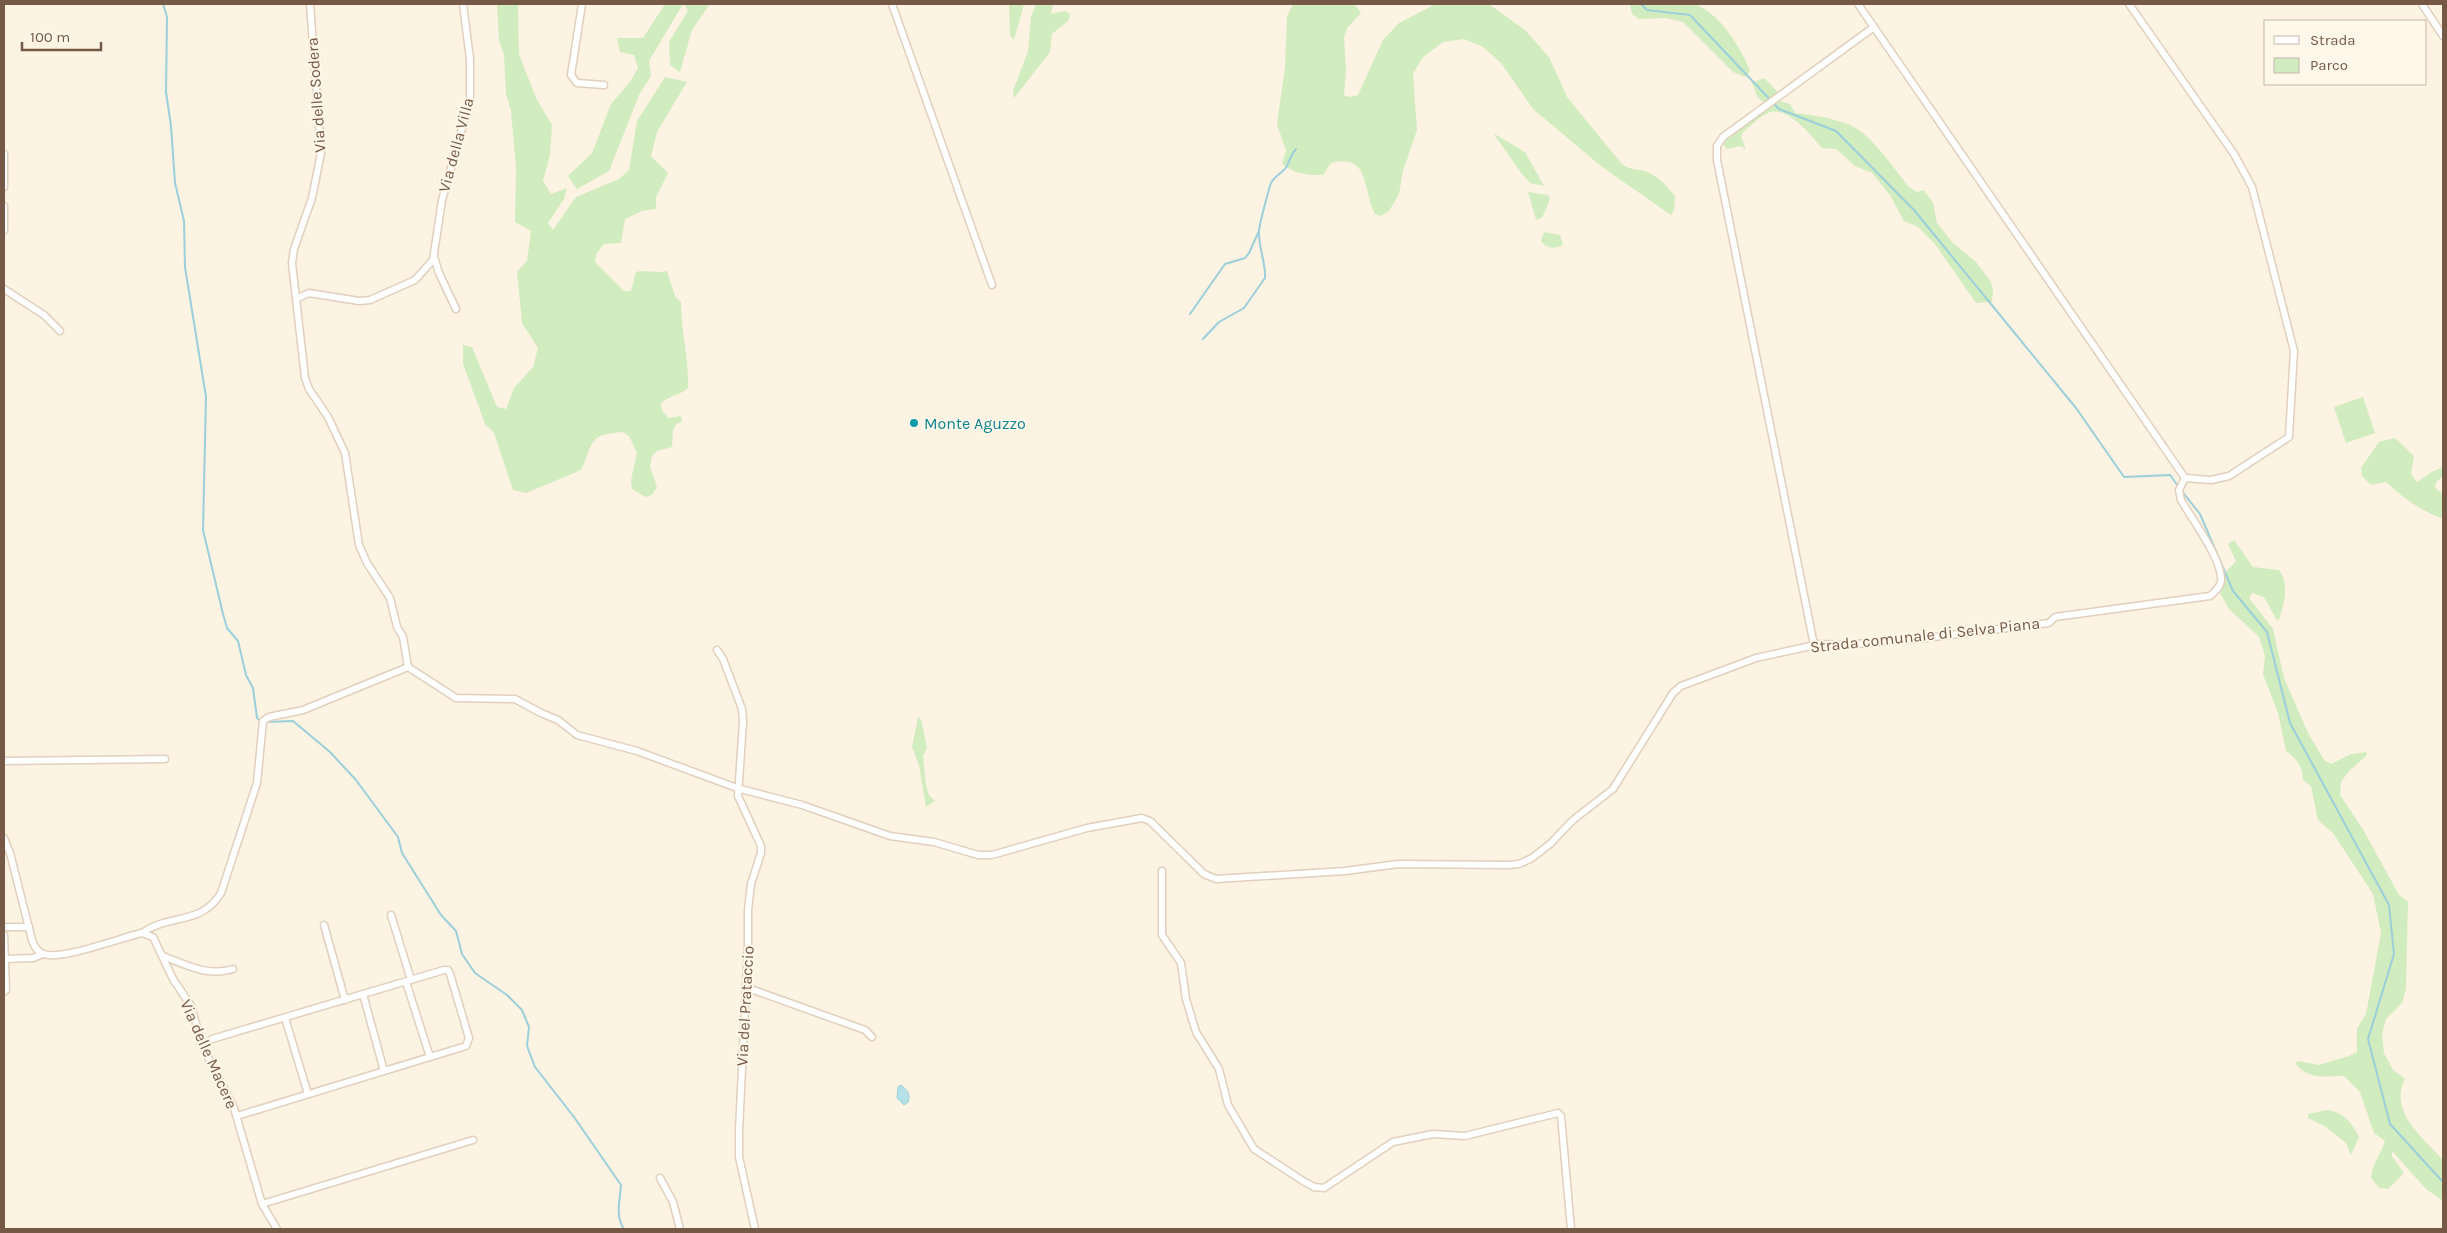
<svg xmlns="http://www.w3.org/2000/svg" width="2447" height="1233" font-family="Karla,sans-serif">
  <style>
    .green { fill: #d1ecbf }
    .water { fill: #b5e0e8; stroke: #9bcfda }
    .lines { fill: none; stroke-linecap: round; stroke-linejoin: round }
    .stream { stroke: #9bcfda; stroke-width: 2 }
    .minor-casing { stroke: #e2cfbd; stroke-width: 9 }
    .minor { stroke: #fff; stroke-width: 6 }
    .culture-dot { fill: #0f9aa8; stroke: #fff7e9; stroke-width: 2 }
    .labels { text-anchor: middle; dominant-baseline: central; stroke-width: 4; stroke-linejoin: round; paint-order: stroke }
    .street-label { font-size: 16px; fill: #765847; stroke: #fff7e9 }
    .culture-label { font-size: 16px; fill: #0d838f; stroke: #fff7e9; text-anchor: start }
  </style>
  <rect width="100%" height="100%" fill="#fdf3e2"/>
  <!-- green -->
  <g class="green">
    <path d="M497,4H518L519,54L536,98L552,125L550,155L543,181L551,194L567,188L564,199L548,223L553,230L576,197L619,179L629,170L637,121L665,77L687,82L657,132L651,156L668,173L656,197V209L642,211L625,219L621,243L604,244L596,254L595,262L624,291H631L636,272C646,269 656,274 667,271L675,296L681,302C681,330 689,359 688,388C681,395 669,396 661,403L662,410L668,418L681,416L682,422L677,423L673,430L672,447L657,451L652,456L650,467L657,487L652,495L645,497L632,489L631,480L637,453L629,436L623,432C586,435 595,442 581,470L526,493L513,490L494,433L485,424L463,364V345L472,347L497,407L506,409L514,388L533,367L538,348L522,323L517,272L527,261L531,231L515,222L516,168L511,111L506,94L504,55L499,40Z"/>
    <polygon points="665,4 683,4 649,61 651,76 639,95 609,171 577,189 568,176 592,153 611,104 630,82 638,68 634,55 620,52 617,38 643,38"/>
    <polygon points="684,4 710,4 692,30 680,72 670,65 669,42 688,11"/>
    <polygon points="1009,4 1024,4 1014,40 1010,35"/>
    <polygon points="1036,4 1053,4 1051,14 1066,11 1070,14 1069,20 1052,34 1050,52 1014,98 1013,91 1028,51 1031,16"/>
    <path d="M1293,4H1348L1356,6L1361,13L1347,28L1344,38L1346,70L1344,95L1349,97L1358,95L1383,40L1399,23L1436,4H1489L1525,30L1549,57L1567,97L1621,163C1629,171 1638,168 1647,172C1658,176 1668,187 1675,196L1674,210L1671,215L1602,167L1533,109L1501,63L1483,47L1464,39L1443,42L1422,58L1413,74L1417,130L1403,171L1399,194L1389,211L1380,216L1375,214C1363,192 1370,152 1331,163L1323,175C1306,175 1296,174 1282,164L1286,151L1277,124L1285,67L1287,16Z"/>
    <path d="M1630,4H1695C1719,13 1741,47 1750,71L1745,77L1733,72L1683,22L1666,18L1639,19L1632,14Z"/>
    <polygon points="1764,78 1778,92 1773,98 1763,102 1757,96 1752,83"/>
    <path d="M1780,101L1790,104L1795,113C1814,115 1834,118 1852,126C1873,136 1894,169 1909,187L1917,192L1924,190L1933,203L1937,223L1952,242L1976,262L1991,282L1993,292L1992,302L1976,303L1935,244L1918,227L1904,221L1890,195L1872,173L1855,166L1836,149L1822,148C1812,136 1786,104 1768,113C1759,117 1751,126 1743,132L1741,137L1746,149L1740,146L1727,149L1723,144L1725,138Z"/>
    <polygon points="1493,133 1525,152 1544,186 1530,183 1522,174"/>
    <polygon points="1528,192 1548,195 1550,199 1542,218 1536,220"/>
    <path d="M1544,232L1560,235L1563,245C1554,249 1547,249 1541,241Z"/>
    <polygon points="2363,397 2375,433 2346,443 2334,407"/>
    <path d="M2395,438L2414,456L2411,474L2417,482L2432,472L2443,467V476L2436,482L2435,488L2443,494V519C2418,509 2406,500 2386,482L2371,485L2362,476L2361,468L2379,442Z"/>
    <path d="M2234,540L2253,567L2279,570C2290,586 2284,603 2279,620L2276,619L2264,597L2252,593L2249,598L2273,629L2284,678L2308,733L2324,760L2331,764L2351,754L2366,752L2367,755L2349,771L2341,782L2340,795L2364,831L2399,895L2408,902L2406,988L2402,1003L2386,1019L2382,1034L2384,1053L2393,1070L2405,1079C2388,1111 2423,1138 2443,1160V1201L2426,1189L2392,1151V1156L2404,1173L2388,1189L2379,1188L2371,1178C2372,1163 2381,1155 2385,1141L2374,1133L2360,1092L2344,1076C2325,1076 2307,1080 2295,1063L2298,1061L2319,1065L2349,1056L2357,1052V1028L2366,1014L2381,933L2373,894L2333,833L2318,820L2311,786L2303,780C2302,766 2298,760 2286,751L2278,713L2263,674L2265,656L2259,637L2229,609L2220,593L2223,575L2236,561L2228,544Z"/>
    <polygon points="918,717 921,720 927,747 923,756 926,786 929,795 935,801 926,807 919,765 912,747"/>
    <path d="M2327,1110C2343,1112 2352,1122 2359,1137L2351,1155L2346,1143L2326,1127L2308,1118V1114Z"/>
  </g>
  <!-- water -->
  <path class="water" d="M901,1085C907,1090 911,1094 908,1102L904,1105L897,1098L898,1087Z"/>
  <g class="lines">
    <!-- stream -->
    <g class="stream">
      <polyline points="163,4 167,17 166,92 171,126 175,183 184,221 185,267 206,397 203,530 223,614 227,628 238,641 246,675 253,688 257,718 260,721"/>
      <polyline points="1641,4 1647,10 1690,15 1779,109 1836,131 1914,210 2076,408 2124,477 2170,475 2178,486"/>
      <polyline points="1190,314 1225,264 1245,258 1249,253 1259,231"/>
      <path d="M1203,339L1219,322L1244,308L1265,278C1266,262 1258,247 1259,231C1259,226 1269,188 1271,183C1275,175 1283,173 1287,166C1290,159 1291,155 1296,149"/>
      <polyline points="2181,490 2200,514 2233,591 2267,632 2290,723 2389,905 2394,954 2368,1039 2390,1124 2443,1182"/>
      <path d="M265,722L293,721L330,752L356,780L398,837L402,853L441,915L456,931L462,954L475,973L507,995L522,1010L529,1027L527,1046L535,1067L574,1117L621,1185C620,1200 615,1216 624,1229"/>
    </g>
    <defs>
      <g id="minor">
        <polyline points="310,4 321,153 312,198 294,249 292,263 305,378 309,389 328,417 345,453 359,545 367,563 390,598 397,627 403,637 408,667"/>
        <polyline points="582,4 571,75 577,83 604,85"/>
        <polyline points="892,4 992,285"/>
        <polyline points="1858,4 2185,478"/>
        <polyline points="2422,4 2443,36"/>
        <polyline points="4,154 4,187"/>
        <polyline points="4,206 4,230"/>
        <polyline points="434,257 439,273 456,309"/>
        <polyline points="4,289 44,315 60,331"/>
        <polyline points="296,299 309,293 359,301 370,300 415,280 433,260 442,200 470,100 470,59 463,4"/>
        <polyline points="1814,645 1717,160 1717,146 1723,137 1874,27"/>
        <polyline points="717,650 723,659 742,709 743,722 738,796 761,846 761,853 751,884 748,910 748,944 739,1131 739,1157 755,1229"/>
        <path d="M408,667L456,698L515,699L541,713L558,720L577,735L637,751L737,788L802,805L890,836L934,842L978,855H992L1087,828L1142,818L1150,821L1204,874L1216,879L1345,871L1398,864L1508,865L1519,864L1532,858L1550,844L1573,820L1613,789L1673,693L1681,686L1756,658L1820,644L1845,645L1926,638L2041,624L2049,623L2055,617L2210,596C2215,592 2220,587 2221,581C2223,560 2191,518 2181,500L2179,490L2185,478L2211,480L2229,476L2289,437L2294,351L2252,187L2234,154L2129,4"/>
        <polyline points="4,761 165,759"/>
        <path d="M4,838L10,853L32,940C34,946 37,952 44,954C60,961 123,937 142,933L153,937L173,979L191,1006L202,1045L234,1108L262,1204L277,1229"/>
        <polyline points="1162,871 1162,935 1181,963 1186,999 1196,1032 1219,1069 1228,1105 1254,1149 1303,1181 1314,1187 1324,1188 1393,1142 1433,1134 1465,1136 1558,1113 1561,1116 1571,1229"/>
        <polyline points="391,915 411,980"/>
        <polyline points="324,925 345,1000"/>
        <polyline points="4,927 29,927"/>
        <path d="M142,933C170,913 201,926 221,893L257,783L263,721L269,717L303,710L408,667"/>
        <polyline points="4,935 6,990 4,992"/>
        <path d="M163,956C186,965 208,977 233,969"/>
        <polyline points="4,959 33,958 43,954"/>
        <polyline points="406,982 430,1057"/>
        <polyline points="745,987 865,1030 872,1037"/>
        <polyline points="363,994 384,1071"/>
        <polyline points="285,1018 308,1094"/>
        <polyline points="212,1039 444,970 448,970 450,974 469,1038 466,1046 237,1116"/>
        <polyline points="660,1178 673,1202 680,1229"/>
        <polyline points="262,1204 473,1140"/>
      </g>
    </defs>
    <!-- minor casing -->
    <use href="#minor" class="minor-casing"/>
    <!-- minor -->
    <use href="#minor" class="minor"/>
  </g>
  <!-- markers -->
  <circle class="culture-dot" cx="914" cy="423" r="5"/>
  <g class="labels">
    <!-- street labels -->
    <g class="street-label">
      <text transform="translate(316 95) rotate(-94)">Via delle Sodera</text>
      <text transform="translate(456 145) rotate(-75)">Via della Villa</text>
      <text transform="translate(1925 635) rotate(-6)">Strada comunale di Selva Piana</text>
      <text transform="translate(745 1006) rotate(-87)">Via del Prataccio</text>
      <text transform="translate(209 1054) rotate(66)">Via delle Macere</text>
    </g>
    <!-- culture labels -->
    <g class="culture-label">
      <text x="924" y="423">Monte Aguzzo</text>
    </g>
  </g>
  <!-- border -->
  <rect width="2447" height="1233" fill="none" stroke="#765847" stroke-width="10"/>
  <!-- legend -->
  <rect x="2264" y="20" width="162" height="65" fill="#fff7e9" stroke="#c8b7a8"/>
  <rect x="2274" y="36" width="25" height="8" fill="#ffffff" stroke="#c8b7a8"/>
  <text x="2310" y="45" font-size="15" fill="#765847">Strada</text>
  <rect x="2274" y="58" width="25" height="15" fill="#d1ecbf" stroke="#c8b7a8"/>
  <text x="2310" y="70" font-size="15" fill="#765847">Parco</text>
  <!-- scale -->
  <path d="M22 42v8h79v-8" fill="none" stroke="#765847" stroke-width="2.5"/>
  <text x="30" y="42" font-size="15" fill="#765847" stroke="#fff7e9" stroke-width="4" paint-order="stroke">100 m</text>
</svg>
